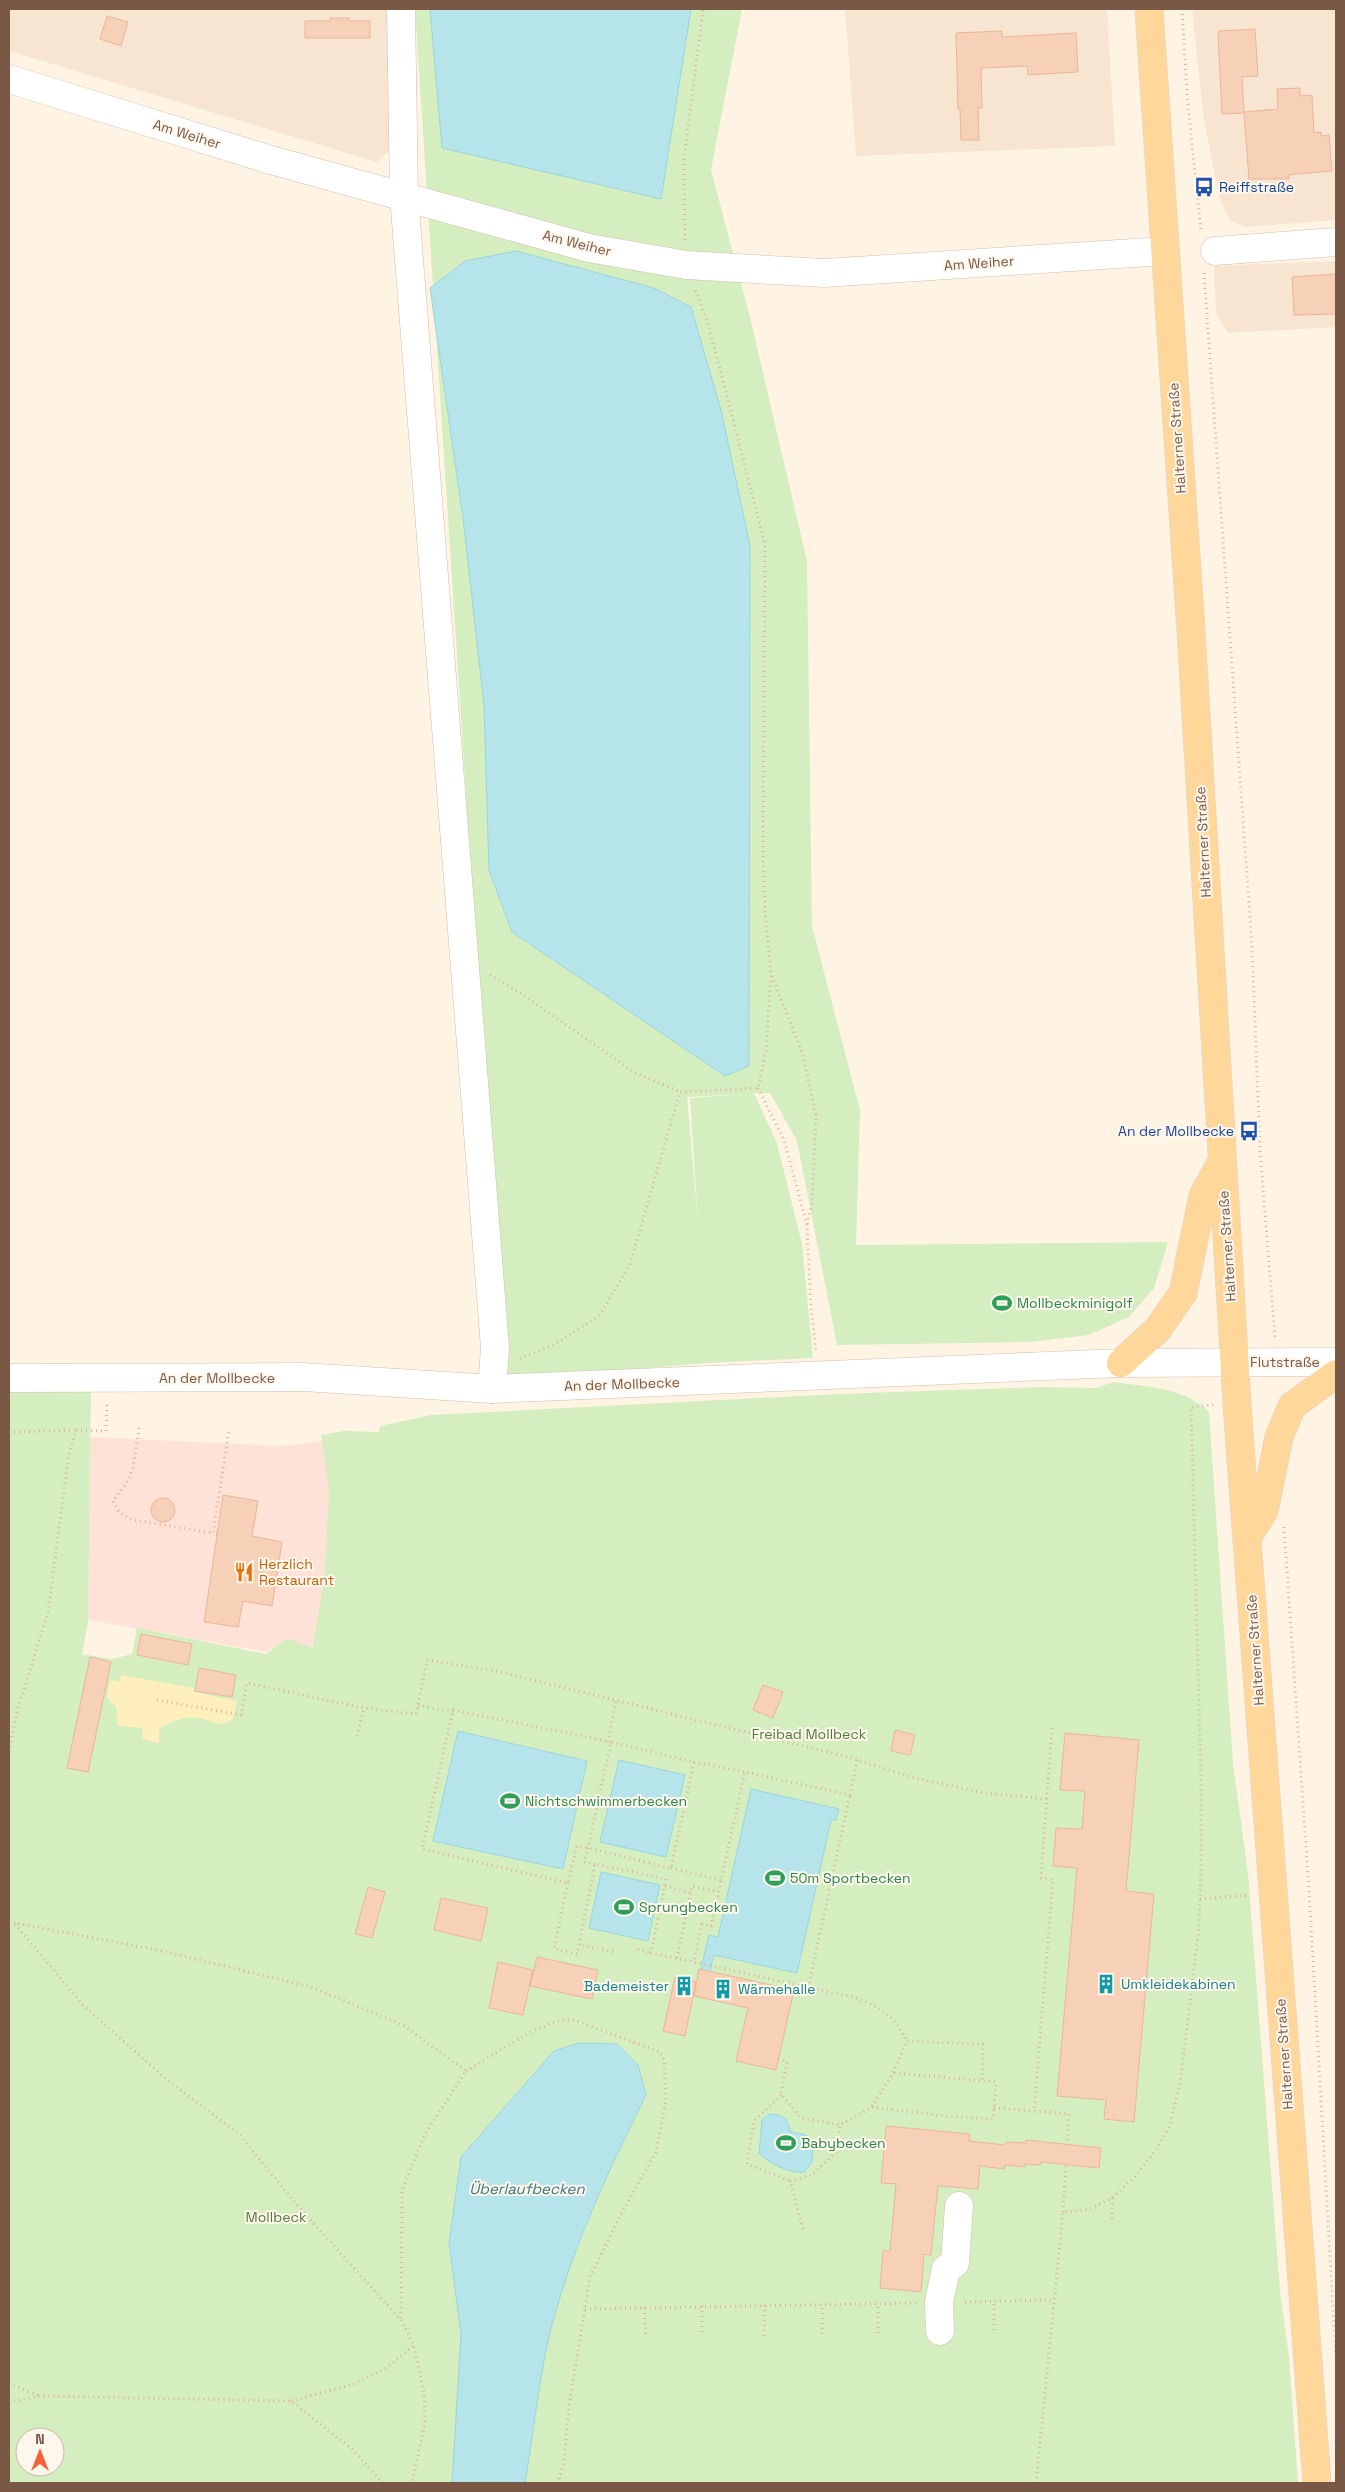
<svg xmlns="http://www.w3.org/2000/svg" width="1345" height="2492" font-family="'Space Grotesk',sans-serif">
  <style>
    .residential { fill: #f7e5d1 }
    .commercial { fill: #ffe2d7 }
    .green { fill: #d4eec0; fill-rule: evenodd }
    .sand { fill: #ffefbd }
    .water { fill: #b6e4eb; stroke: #9bd5de }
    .building { fill: #f7d0b8; stroke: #ecb597 }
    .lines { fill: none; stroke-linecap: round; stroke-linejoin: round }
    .minor-casing { stroke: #d4bcab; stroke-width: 29 }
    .major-casing { stroke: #dcd4cf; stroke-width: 29 }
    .path { stroke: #dcb39b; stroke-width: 3; stroke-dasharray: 1 4; stroke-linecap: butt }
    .minor { stroke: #fff; stroke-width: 28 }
    .major { stroke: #ffd79a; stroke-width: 28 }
    .labels { text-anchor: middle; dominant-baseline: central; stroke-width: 4; stroke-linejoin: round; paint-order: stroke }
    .street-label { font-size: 14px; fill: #7a5846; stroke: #fff7ec }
    .transit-label { font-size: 14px; fill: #164399; stroke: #fff7ec; text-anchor: start }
    .leisure-label { font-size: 14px; fill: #27864d; stroke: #fff7ec; text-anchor: start }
    .food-label { font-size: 14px; fill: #c56008; stroke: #fff7ec; text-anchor: start }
    .park-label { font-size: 14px; fill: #4f7b3a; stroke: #fff7ec }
    .culture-label { font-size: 14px; fill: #0d838f; stroke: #fff7ec; text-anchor: start }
    .water-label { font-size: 15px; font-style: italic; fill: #387681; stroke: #fff7ec }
  </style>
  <rect width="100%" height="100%" fill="#fff4e4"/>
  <!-- residential -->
  <g class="residential">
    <polygon points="9,9 396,9 393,148 377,162 9,51"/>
    <polygon points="845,9 1107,9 1115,146 856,156"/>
    <polygon points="1192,9 1336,9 1336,220 1245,227 1231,221 1220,201 1203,114"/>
    <polygon points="1336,261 1336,327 1228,333 1216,313 1214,266"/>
  </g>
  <!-- commercial -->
  <polygon class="commercial" points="421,1430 346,1660 288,1639 267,1652 88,1620 90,1437 283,1446"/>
  <!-- green -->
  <g class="green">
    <path d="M415,9H742L711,170L750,317L807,561L812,926L860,1110L856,1245L1168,1242L1154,1288L1129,1317L1089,1335L1031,1342L837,1345L797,1141L770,1093H754L777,1143L802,1244L813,1358L706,1363L504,1380ZM745,1094L690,1098L698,1221L687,1097Z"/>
    <path d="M1114,1382C1148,1387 1184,1387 1209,1412L1233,1763L1248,1873L1280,2291L1289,2357L1298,2483H9V1388L91,1386L88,1622L82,1654L112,1659L132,1654L137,1628L266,1654L287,1638L313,1648L325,1570L329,1489L321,1435L344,1431L379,1432L380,1426L431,1415L839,1394L1043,1387L1095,1388ZM25,2437H55V2467H25Z"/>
  </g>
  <!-- sand -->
  <path class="sand" d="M121,1675L194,1688V1692L237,1701L233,1719C220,1729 214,1721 200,1718C187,1715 170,1722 159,1729V1743L142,1739L143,1728L118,1726L116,1707L107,1698L110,1680L120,1682Z"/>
  <!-- water -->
  <g class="water">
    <polygon points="430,9 691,9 661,199 442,148"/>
    <polygon points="516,251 654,288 691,307 722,414 750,546 749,1066 725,1076 512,932 489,870 484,705 463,518 430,288 465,261"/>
    <polygon points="458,1731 587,1761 563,1869 433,1841"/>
    <polygon points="619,1760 685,1775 666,1857 600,1842"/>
    <polygon points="751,1789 839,1809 836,1820 831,1820 797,1973 714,1955 707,1983 698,1982 709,1935 718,1937"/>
    <polygon points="601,1872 660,1885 648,1941 589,1928"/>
    <path d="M579,2043L617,2044L638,2065L646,2095C607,2173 568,2256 548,2341C538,2387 533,2436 525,2483H452L461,2334L449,2243L461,2157L554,2051Z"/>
    <path d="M776,2114L786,2119L791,2132L806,2135L813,2142L812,2162L804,2172C791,2174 768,2163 759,2153L762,2120L768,2115Z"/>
  </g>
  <!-- building -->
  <g class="building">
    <polygon points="107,16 128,22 121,46 100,39"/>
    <polygon points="330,18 349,18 349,21 370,21 370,38 305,38 305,21 330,21"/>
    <polygon points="1255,29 1258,76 1242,77 1244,112 1278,109 1277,89 1300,88 1300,96 1312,95 1314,133 1321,132 1321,136 1329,135 1332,171 1288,175 1289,179 1249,179 1244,113 1222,114 1218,34 1219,31"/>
    <polygon points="1002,31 1002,37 1076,33 1078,72 1028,75 1027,66 981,68 982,108 978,108 979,140 961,140 960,109 958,109 956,33"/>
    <polygon points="1336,274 1336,314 1294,315 1292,277"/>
    <polygon points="223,1495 258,1501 252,1536 282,1542 272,1606 243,1601 238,1627 204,1622"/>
    <circle cx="163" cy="1510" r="12"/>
    <polygon points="141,1634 192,1644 188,1665 137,1655"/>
    <polygon points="90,1657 111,1662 88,1772 67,1768"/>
    <polygon points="199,1668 236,1675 232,1697 195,1691"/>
    <polygon points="763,1685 783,1692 773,1718 753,1710"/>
    <polygon points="895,1730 915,1735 910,1755 891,1751"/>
    <polygon points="1065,1733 1139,1740 1126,1891 1154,1894 1134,2122 1104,2119 1106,2100 1057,2096 1077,1868 1053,1866 1056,1828 1082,1829 1085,1791 1060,1790"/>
    <polygon points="368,1887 385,1892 372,1938 355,1934"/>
    <polygon points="441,1898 488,1908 481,1941 434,1930"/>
    <polygon points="537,1957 598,1970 592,1999 530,1986"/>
    <polygon points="498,1962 533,1970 523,2015 489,2008"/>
    <polygon points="699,1969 794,1990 776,2070 736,2061 748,2008 694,1996"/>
    <polygon points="675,1977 696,1982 685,2036 663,2031"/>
    <polygon points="886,2126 970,2134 969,2141 1005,2145 1006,2142 1026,2143 1026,2140 1101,2148 1099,2168 1041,2162 1040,2165 1025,2164 1025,2167 1005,2165 1005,2169 980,2166 978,2189 938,2186 931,2255 924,2254 921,2292 880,2288 883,2251 890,2251 896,2184 881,2183"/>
  </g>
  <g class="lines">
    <defs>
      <g id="minor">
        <polyline points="401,9 404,196 495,1348 492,1389"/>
        <polyline points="9,79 271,160 589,248 686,265 824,273 1165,251"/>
        <polyline points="1215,251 1336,242"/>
        <polyline points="9,1378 303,1377 492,1389 1121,1363 1336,1362"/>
        <polyline points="940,2331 939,2302 946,2269 955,2263 959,2206"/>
      </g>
      <g id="major">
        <polyline points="1149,9 1191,630 1237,1405 1317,2483"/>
        <polyline points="1121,1363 1158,1329 1183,1293 1203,1196 1221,1163"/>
        <polyline points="1248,1536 1264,1511 1279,1437 1292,1406 1336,1374"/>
      </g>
    </defs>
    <!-- minor casing -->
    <use href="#minor" class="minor-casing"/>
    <!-- major casing -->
    <use href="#major" class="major-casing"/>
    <!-- path -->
    <g class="path">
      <polyline points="1182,9 1187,94 1201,232"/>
      <polyline points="685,240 684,160 703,9"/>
      <polyline points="1204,273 1252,946 1260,1151 1275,1337"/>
      <polyline points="490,975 525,996 632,1071 680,1092"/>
      <polyline points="772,976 802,1052 816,1114 812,1204 807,1224"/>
      <polyline points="758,1088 784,1140 807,1225 811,1308 816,1351"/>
      <polyline points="520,1358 554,1345 600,1315 630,1264 680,1092 758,1088 766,1051 771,974 765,911 763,848 765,545 709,326 695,289"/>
      <polyline points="139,1428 133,1468 128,1481 113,1501 119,1512 133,1520 213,1533"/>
      <polyline points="9,1432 76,1430"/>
      <polyline points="1284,1527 1309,1890 1336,2360"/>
      <polyline points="217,1534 213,1533 229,1431"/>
      <polyline points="157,1700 241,1715 247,1683 364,1708 416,1714 427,1660 496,1671 848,1757 907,1776 984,1793 1047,1799"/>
      <polyline points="418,1705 453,1712"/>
      <polyline points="1052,1728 1041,1878 1053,1880 1034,2111 1069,2114 1067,2145"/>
      <polyline points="357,1736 364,1708"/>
      <polyline points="608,1742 616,1700"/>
      <polyline points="9,1752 17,1711 48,1613 68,1459 76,1430 106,1431 107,1402"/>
      <path d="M857,1760L850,1795L745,1772L711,1926L702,1924L694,1962L856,1998C884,2009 893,2015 907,2041"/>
      <polyline points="694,1762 745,1772"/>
      <polyline points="595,1864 584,1862 588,1848 611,1742 694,1762 671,1868 588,1848 577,1846 568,1883 422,1849 453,1710 611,1742"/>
      <polyline points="671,1868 721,1880"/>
      <polyline points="568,1883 554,1949 577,1954 579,1945"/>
      <polyline points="665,1886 691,1893"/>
      <polyline points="1200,1899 1249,1895"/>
      <polyline points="9,1920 15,1923 163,1951 311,1987 403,2025 466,2071 425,2134 402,2190 401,2320"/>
      <polyline points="15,1924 83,2005 167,2080 239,2134 297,2205 401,2320 414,2345 424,2394 425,2423 412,2483"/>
      <polyline points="638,1949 651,1953"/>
      <polyline points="613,1952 579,1945 595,1864 666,1879 651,1953 694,1962"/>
      <polyline points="677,1958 692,1886 718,1892"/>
      <polyline points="808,1988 850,1795"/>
      <polyline points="778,2059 787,2062 781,2094 801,2118 840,2125 872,2107 893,2073 907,2041 983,2044 982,2080"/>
      <polyline points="466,2071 532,2031 557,2021 574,2020 660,2052 664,2060 666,2101 656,2152 621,2214 590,2277 569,2405 564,2462 558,2483"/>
      <polyline points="781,2095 754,2121 747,2164 790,2181"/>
      <polyline points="872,2107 944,2116 993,2119 996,2082 893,2073"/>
      <polyline points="994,2108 1034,2111"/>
      <polyline points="1112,2198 1112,2222"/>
      <polyline points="1063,2212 1066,2165"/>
      <polyline points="803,2229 790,2181 812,2175 836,2152 840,2125"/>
      <polyline points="965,2302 1054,2300"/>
      <polyline points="702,2306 702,2336"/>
      <polyline points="644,2308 646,2338"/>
      <polyline points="585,2309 916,2303"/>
      <polyline points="994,2330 994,2301"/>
      <polyline points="878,2333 878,2303"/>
      <polyline points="822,2334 823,2304"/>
      <polyline points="764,2336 765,2305"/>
      <polyline points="9,2384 40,2396"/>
      <polyline points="291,2401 354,2384 388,2367 413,2346"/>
      <polyline points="9,2402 40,2396 291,2401 352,2449 383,2483"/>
      <polyline points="1036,2483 1063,2212 1087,2210 1112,2198 1135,2177 1156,2150 1169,2127 1180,2084 1199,1927 1201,1868 1201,1779 1191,1407 1214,1405"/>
    </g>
    <!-- minor -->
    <use href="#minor" class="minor"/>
    <!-- major -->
    <use href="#major" class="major"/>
  </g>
  <!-- icons -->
  <defs>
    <symbol id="bus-bare" viewBox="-9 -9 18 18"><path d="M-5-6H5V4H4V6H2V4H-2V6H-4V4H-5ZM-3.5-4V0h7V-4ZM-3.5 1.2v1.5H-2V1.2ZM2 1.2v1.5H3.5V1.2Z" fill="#1a4fb4" stroke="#fff7ec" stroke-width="2.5" paint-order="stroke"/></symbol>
    <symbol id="stadium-bare" viewBox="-9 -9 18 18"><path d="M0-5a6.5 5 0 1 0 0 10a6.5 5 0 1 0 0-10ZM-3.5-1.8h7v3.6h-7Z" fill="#2e9e5b" stroke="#fff7ec" stroke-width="2.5" paint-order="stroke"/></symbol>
    <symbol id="restaurant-bare" viewBox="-9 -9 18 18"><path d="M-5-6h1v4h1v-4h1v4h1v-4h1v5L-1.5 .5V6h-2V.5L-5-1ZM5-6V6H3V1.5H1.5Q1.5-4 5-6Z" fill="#e8710a" stroke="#fff7ec" stroke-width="2.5" paint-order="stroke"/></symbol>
    <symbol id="building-bare" viewBox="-9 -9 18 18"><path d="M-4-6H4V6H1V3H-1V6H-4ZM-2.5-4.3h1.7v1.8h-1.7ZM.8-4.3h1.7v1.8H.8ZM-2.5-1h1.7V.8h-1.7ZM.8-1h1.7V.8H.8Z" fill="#0f9aa8" stroke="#fff7ec" stroke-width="2.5" paint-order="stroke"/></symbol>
  </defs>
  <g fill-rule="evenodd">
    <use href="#bus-bare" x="1190" y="173" width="28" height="28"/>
    <use href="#bus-bare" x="1235" y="1117" width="28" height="28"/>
    <use href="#stadium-bare" x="988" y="1289" width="28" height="28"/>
    <use href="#restaurant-bare" x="230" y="1558" width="28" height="28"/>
    <use href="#stadium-bare" x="496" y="1787" width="28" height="28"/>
    <use href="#stadium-bare" x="761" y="1864" width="28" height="28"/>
    <use href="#stadium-bare" x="610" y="1893" width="28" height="28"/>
    <use href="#building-bare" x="1092" y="1970" width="28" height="28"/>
    <use href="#building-bare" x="670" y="1972" width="28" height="28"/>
    <use href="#building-bare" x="709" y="1975" width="28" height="28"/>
    <use href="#stadium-bare" x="772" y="2129" width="28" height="28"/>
  </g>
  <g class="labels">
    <!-- street labels -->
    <g class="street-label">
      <text transform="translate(187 134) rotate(17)">Am Weiher</text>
      <text transform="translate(577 243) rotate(14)">Am Weiher</text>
      <text transform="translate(979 263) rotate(-4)">Am Weiher</text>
      <text transform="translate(1177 438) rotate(-94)">Halterner Straße</text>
      <text transform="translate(1203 842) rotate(-93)">Halterner Straße</text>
      <text transform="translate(1227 1246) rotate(-94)">Halterner Straße</text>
      <text x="1285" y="1362">Flutstraße</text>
      <text x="217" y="1378">An der Mollbecke</text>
      <text transform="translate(622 1384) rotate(-2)">An der Mollbecke</text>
      <text transform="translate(1255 1650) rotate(-94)">Halterner Straße</text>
      <text transform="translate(1284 2054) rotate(-94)">Halterner Straße</text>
    </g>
    <!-- transit labels -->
    <g class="transit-label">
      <text x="1219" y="187">Reiffstraße</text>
      <text x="1234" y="1131" text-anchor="end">An der Mollbecke</text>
    </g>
    <!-- leisure labels -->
    <g class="leisure-label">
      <text x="1017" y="1303">Mollbeckminigolf</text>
      <text x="525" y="1801">Nichtschwimmerbecken</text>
      <text x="790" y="1878">50m Sportbecken</text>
      <text x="639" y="1907">Sprungbecken</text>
      <text x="801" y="2143">Babybecken</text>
    </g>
    <!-- food labels -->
    <g class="food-label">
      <text x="259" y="1564">Herzlich<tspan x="259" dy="16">Restaurant</tspan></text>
    </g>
    <!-- park labels -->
    <g class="park-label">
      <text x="809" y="1734">Freibad Mollbeck</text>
      <text x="276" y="2217">Mollbeck</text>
    </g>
    <!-- culture labels -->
    <g class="culture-label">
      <text x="1121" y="1984">Umkleidekabinen</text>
      <text x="669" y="1986" text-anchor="end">Bademeister</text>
      <text x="738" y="1989">Wärmehalle</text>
    </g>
    <!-- water labels -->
    <g class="water-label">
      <text x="527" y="2188">Überlaufbecken</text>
    </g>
  </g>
  <!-- border -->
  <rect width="1345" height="2492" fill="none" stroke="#7a5846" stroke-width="20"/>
  <!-- north arrow -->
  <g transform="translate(40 2452)"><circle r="24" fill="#fff7ec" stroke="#cab7aa"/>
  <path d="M0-4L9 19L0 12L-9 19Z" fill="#f5613c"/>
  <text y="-8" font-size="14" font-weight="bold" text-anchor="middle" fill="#7a5846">N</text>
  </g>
</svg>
